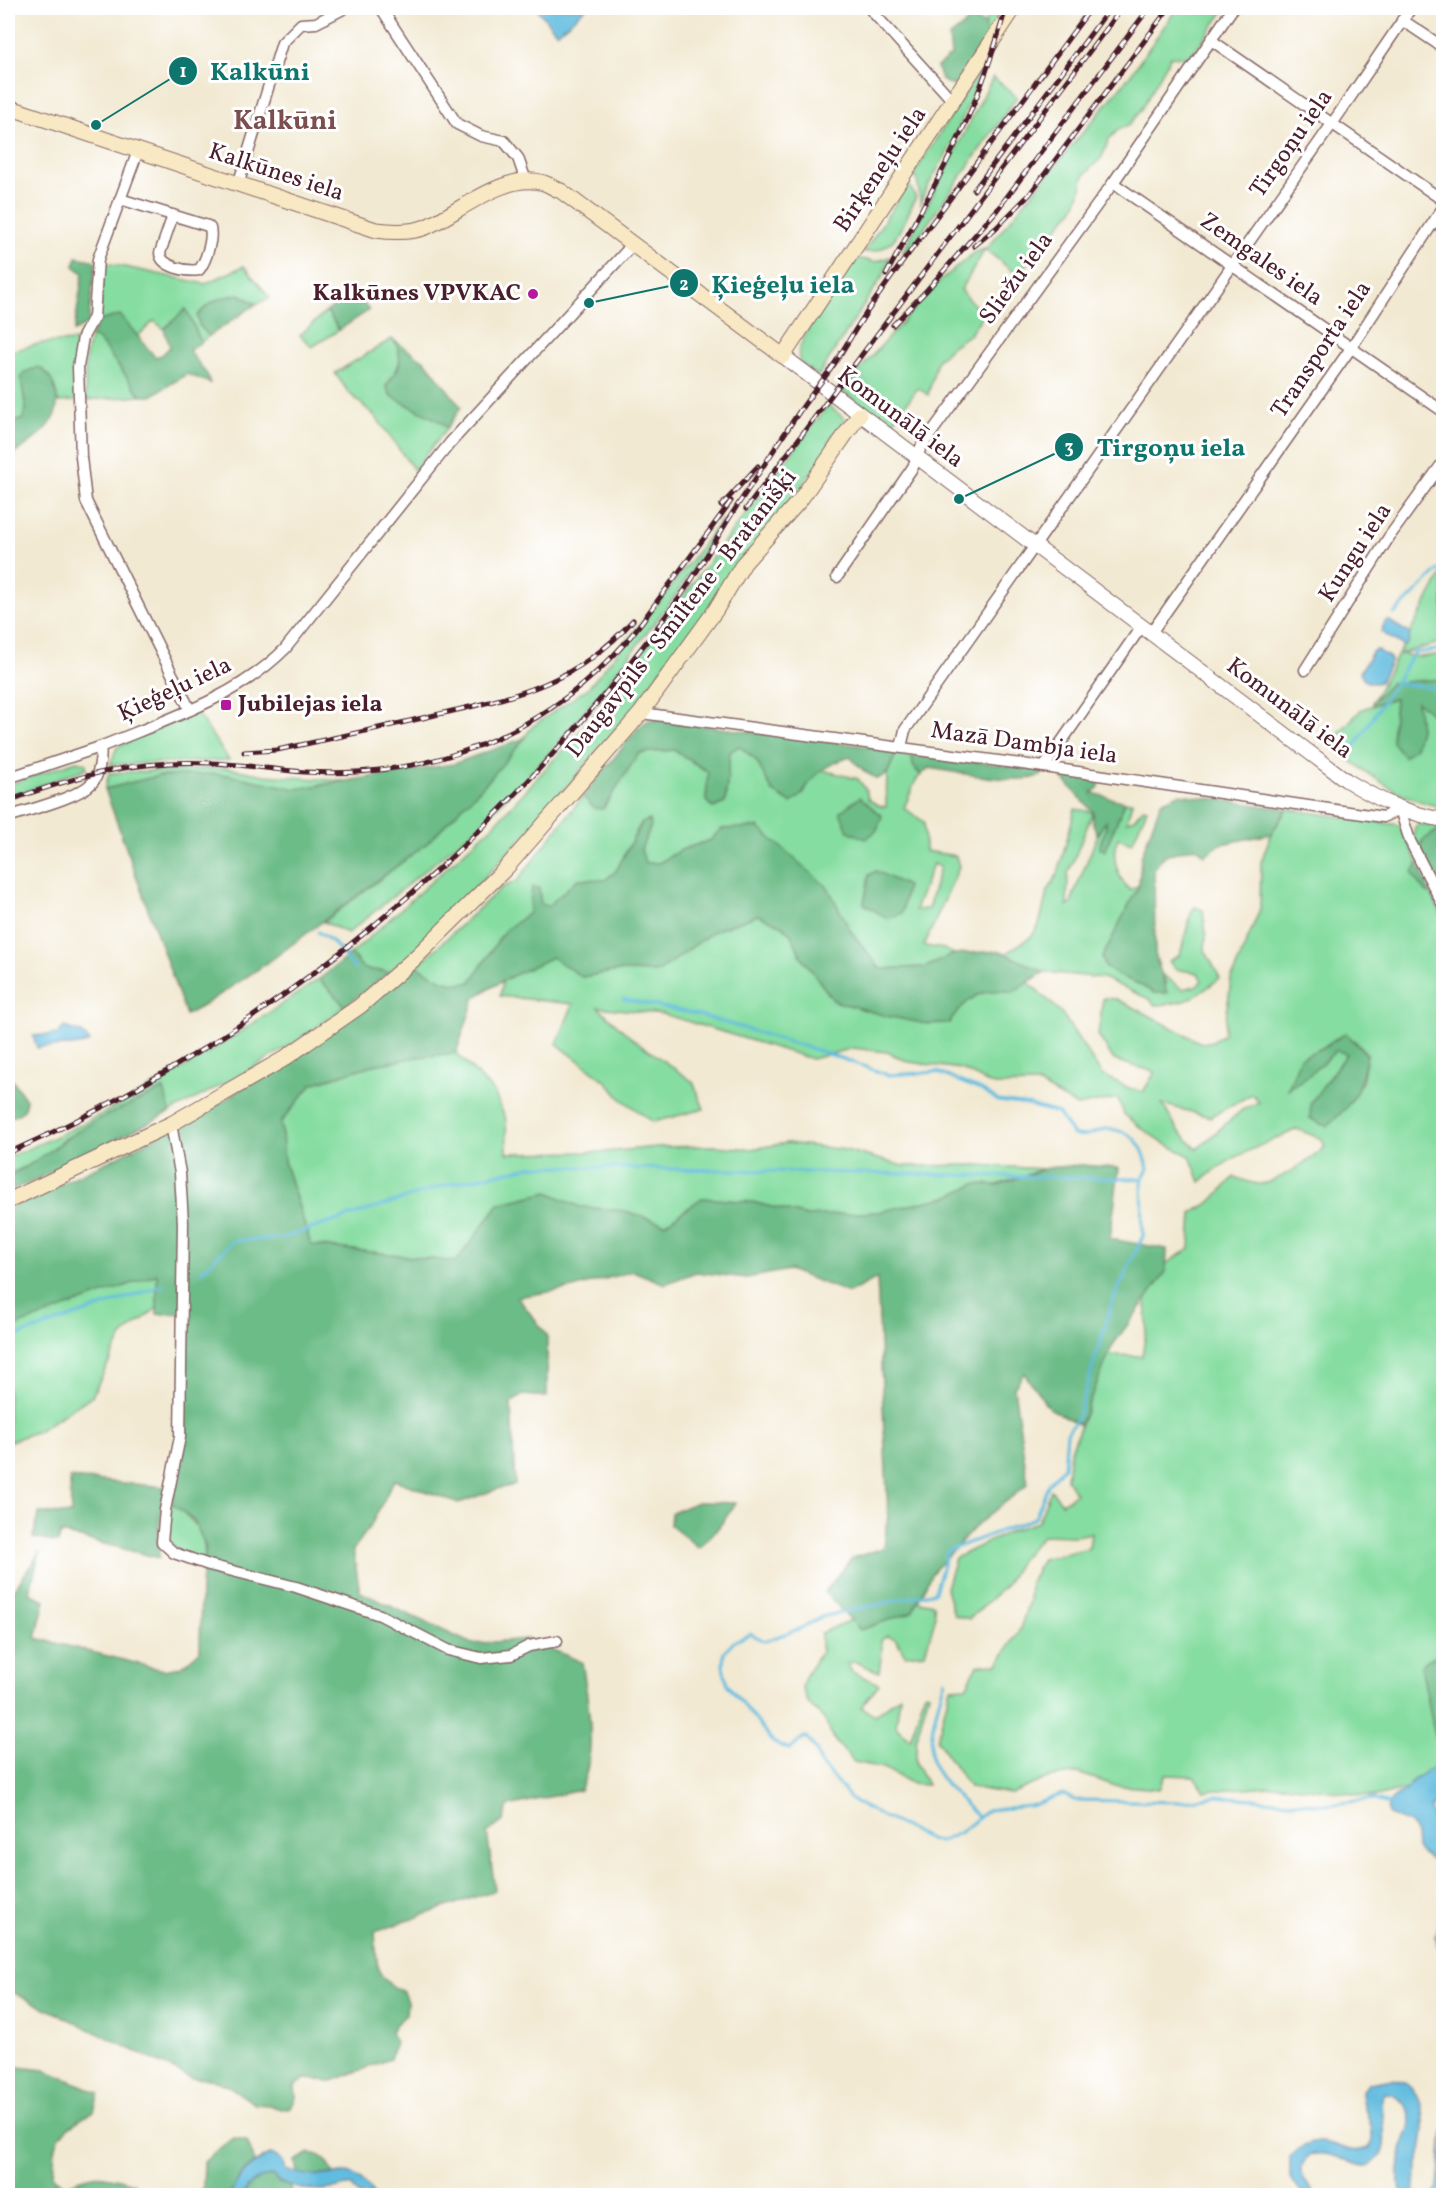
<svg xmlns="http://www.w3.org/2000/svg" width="1451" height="2203" font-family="Vollkorn,serif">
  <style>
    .green { fill: #86dda1; stroke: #687e66; stroke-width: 1.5; fill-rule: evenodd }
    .forest { fill: #6cbc87; stroke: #5b6e59; stroke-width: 1.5 }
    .water { fill: #61bcdf; stroke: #566e85; stroke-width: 1.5 }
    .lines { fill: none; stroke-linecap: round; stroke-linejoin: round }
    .stream { stroke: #61bcdf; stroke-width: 3 }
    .minor-casing { stroke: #856665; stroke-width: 13 }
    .tertiary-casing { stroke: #856665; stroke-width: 16 }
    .secondary-casing { stroke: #856665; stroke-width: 17 }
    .minor { stroke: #fff; stroke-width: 10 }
    .tertiary { stroke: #fff; stroke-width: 14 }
    .secondary { stroke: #f8e8c3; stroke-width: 15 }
    .rail-casing { stroke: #4a1f2b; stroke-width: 5 }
    .rail { stroke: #fff; stroke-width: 3; stroke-dasharray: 9; stroke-linecap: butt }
    .poi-dot { fill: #b5179e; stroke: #fff; stroke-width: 2 }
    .labels { text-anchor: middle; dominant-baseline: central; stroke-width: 6; stroke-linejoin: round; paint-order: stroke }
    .street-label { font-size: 24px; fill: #4a1f2b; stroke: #fff }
    .poi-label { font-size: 24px; font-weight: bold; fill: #4a1f2b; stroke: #fff; text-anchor: end }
    .quarter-label { font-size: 27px; font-weight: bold; fill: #7b4e4f; stroke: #fff }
    .leader { fill: none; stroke: #0f766e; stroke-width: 2 }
    .callout-dot { fill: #0f766e; stroke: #fff; stroke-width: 2 }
    .mark-label { font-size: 18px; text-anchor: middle; font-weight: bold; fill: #fff }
    .callout-label { font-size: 26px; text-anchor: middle; font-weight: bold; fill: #0f766e; stroke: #fff; stroke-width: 6; stroke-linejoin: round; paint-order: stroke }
  </style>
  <rect width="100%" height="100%" fill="#fff"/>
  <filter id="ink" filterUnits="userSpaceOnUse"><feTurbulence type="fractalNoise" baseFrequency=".0167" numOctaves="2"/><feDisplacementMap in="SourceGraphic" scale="12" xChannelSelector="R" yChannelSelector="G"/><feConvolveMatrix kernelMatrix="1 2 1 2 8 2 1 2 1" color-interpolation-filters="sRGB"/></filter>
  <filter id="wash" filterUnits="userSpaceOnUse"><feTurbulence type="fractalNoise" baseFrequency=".008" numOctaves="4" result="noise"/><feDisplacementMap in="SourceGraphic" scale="24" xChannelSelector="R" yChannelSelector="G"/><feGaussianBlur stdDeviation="1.35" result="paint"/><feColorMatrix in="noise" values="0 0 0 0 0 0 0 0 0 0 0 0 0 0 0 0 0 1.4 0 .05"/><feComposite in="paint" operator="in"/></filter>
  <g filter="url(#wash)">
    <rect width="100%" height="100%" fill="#f2e9d2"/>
    <!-- green -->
    <g class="green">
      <polygon points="992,8 1002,8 1001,16 987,38 985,23"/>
      <polygon points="1177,8 1226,8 1197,48 1186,58 1171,56 1141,110 1129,125 1118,130 1109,139 1102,157 1084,175 1079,196 1074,208 1052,234 1037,248 1018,276 985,249 961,290 983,315 970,334 951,347 937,361 928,395 918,388 891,424 841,391 934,286 975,252 986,249 1129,77"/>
      <polygon points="986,61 952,144 924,193 921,205 917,180 913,175"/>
      <polygon points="993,77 1017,97 909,250 903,252"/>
      <path d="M908,184L916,197C903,223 897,252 864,252Z"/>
      <path d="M890,257L884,274L818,376C813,372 803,367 800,362C789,344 845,275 857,258L875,262Z"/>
      <polygon points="106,263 205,284 244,266 270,298 256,304 239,294 199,325 209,336 201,342 186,309 164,329 154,321 137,337 120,315 99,321 103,269"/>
      <polygon points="327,311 339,330 312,347 300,335"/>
      <path d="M91,336L99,340L141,396L86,400C85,378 83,357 91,336Z"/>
      <path d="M392,339C408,355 397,370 386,386L391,396L441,422L447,428L414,470L376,417L349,393L335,373Z"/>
      <polygon points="75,341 75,401 58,402 54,385 21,378 26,410 22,420 8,422 8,352 42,343"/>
      <polygon points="828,405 845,419 830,439 829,447 787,507 664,666 637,705 525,835 415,950 389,972 363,969 351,954 494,825 582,729"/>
      <polygon points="722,519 719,528 673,599 608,683 549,754 473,831 348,933 324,922 426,844 488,781 533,726 588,688 663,597"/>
      <polygon points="1443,572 1443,642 1400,654 1420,657 1443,654 1443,679 1392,683 1380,696 1374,699"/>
      <path d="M1395,698L1392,742L1415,747L1420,729L1416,701L1435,716L1443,715V807C1399,801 1364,770 1328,744L1362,709Z"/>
      <polygon points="196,712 229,760 110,765 117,747"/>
      <path d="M739,746L756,760L773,792L804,794L809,782L822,770L858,779L866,790L868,799L879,806L886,807L887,774L896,753L912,757L915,769L921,775L916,780L904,808L924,822L925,851L956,856L959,867L924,946L944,949L954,954L926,967L880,969L850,930L828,888L803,867L721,829L711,840L681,850L659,863H645L641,849L651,826L641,823L616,871L605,880L578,879L549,907L541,905L504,932L471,982C450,988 434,976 417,966L501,888L517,881L583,796L594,808L621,779L639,753L674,750L708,772L706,801L725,803L730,752ZM933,864L940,867L928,909L915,910Z"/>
      <polygon points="76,761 85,763 87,768 8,798 8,785"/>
      <polygon points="228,768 264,775 344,781 296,789 228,775 158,776 105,789 109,773"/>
      <path d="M1125,802H1132L1127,821L1134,819L1143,808L1147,809L1132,843L1118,838C1110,854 1117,878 1130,890L1139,885L1102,958L1120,976L1139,984L1154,993L1166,985L1163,975L1182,989L1196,986L1202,981L1198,973L1175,969L1169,961L1180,955L1191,913L1195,907L1203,910L1206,936L1205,950L1220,978C1195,998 1187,1004 1155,1005L1149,999L1103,978L1044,972L1005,954L1032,936L1039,925L1047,893L1058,873L1075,809L1093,812L1068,874L1067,906L1071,904C1075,888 1082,875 1088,859C1094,845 1097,833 1106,820L1107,829L1101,840L1105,850Z"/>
      <path d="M1287,809L1399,825L1418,863L1425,892L1431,894L1444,921V1656L1442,1654L1435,1731L1440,1763L1413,1781L1407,1789L1376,1797L1285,1785L1204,1791L1194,1776L1165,1775L1159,1789L1113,1785L1078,1773L1047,1778L1011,1794L969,1787L937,1740L950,1688L966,1687L978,1665L998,1664L1020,1629L1029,1601L1030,1583L1042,1559L1089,1548L1091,1533L1075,1536L1043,1535L1021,1559L1006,1585L969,1619L954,1615L946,1588L955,1558L1010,1531L1038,1522L1051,1490L1062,1503L1076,1494L1067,1479L1070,1453L1108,1355L1142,1356L1147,1327L1146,1298L1166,1272V1264L1190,1248L1192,1213L1211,1202L1234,1177C1242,1179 1253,1185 1261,1184C1277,1182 1314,1158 1325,1147L1322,1139L1297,1129C1264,1145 1228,1156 1200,1182L1190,1156L1160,1141L1140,1127L1124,1114L1118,1098L1077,1106L1039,1084L993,1085L961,1069L909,1062L887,1052L853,1048L812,1059L663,1014L598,1007L629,1036L693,1082L704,1109L653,1122L620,1098L607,1082L557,1044L573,1004L500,996L503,980L552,957L582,977L617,971L658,972L714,931L758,915L783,925L792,936L801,956L834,1001L949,1023C966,998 982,986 1013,992L1028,982L1061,1012L1102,1075L1129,1088L1143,1092L1155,1072L1114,1060L1098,1035L1103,998L1116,999L1139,1010L1201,1043L1214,1041L1224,1034L1231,980L1260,909L1261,862L1271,834ZM1336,1038L1354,1040L1367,1054L1362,1083L1311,1103L1346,1054L1337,1049L1300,1058L1322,1048ZM1252,1094L1259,1102L1242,1110L1197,1149L1178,1130L1162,1104L1210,1117Z"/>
      <polygon points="1419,823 1440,829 1422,841 1421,850 1414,839 1415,827"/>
      <path d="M319,979L345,1006C292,1049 230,1081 170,1112L163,1089L64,1139L39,1160L8,1175V1157C119,1113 221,1046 319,979Z"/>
      <polygon points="456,1053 494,1092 506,1120 507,1153 604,1152 658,1147 716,1146 751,1149 787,1143 846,1150 903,1166 979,1165 1043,1169 998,1185 975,1184 947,1197 878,1212 807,1216 752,1202 702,1198 665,1224 625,1211 580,1207 548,1192 499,1204 457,1262 311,1245 284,1161 281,1122 312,1084 368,1066 417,1057"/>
      <polygon points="158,1274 157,1308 122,1336 92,1396 38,1431 8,1442 8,1328"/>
      <path d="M172,1503C192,1519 208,1533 204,1561C164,1546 165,1544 172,1503Z"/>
      <polygon points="918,1601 934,1604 935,1619 925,1653 905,1655 896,1639 887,1636 881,1640 882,1651 879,1672 856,1662 847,1663 852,1672 879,1684 861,1707 875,1715 900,1696 896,1726 910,1740 925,1692 929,1693 916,1739 916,1763 927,1785 912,1784 884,1768 854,1762 835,1741 824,1719 809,1704 802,1688 805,1677 821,1652 821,1633 851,1620 860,1630 912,1612"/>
    </g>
    <!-- forest -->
    <g class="forest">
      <path d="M972,19L985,23L987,38L954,86C942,83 940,78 937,67L951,55L949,37Z"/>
      <polygon points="77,257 96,261 88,324 74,331 83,273 74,266"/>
      <polygon points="354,293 369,310 339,330 327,311"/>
      <path d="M239,294L256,304L209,336L199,325L197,316C211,300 219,298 239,294Z"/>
      <polygon points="186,309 201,342 189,350 208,376 210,383 187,374 151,396 141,396 99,340 91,336 99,321 120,315 155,357 162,355 170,347 164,329"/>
      <path d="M395,341L426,362L461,407L447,428L441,422L391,396L386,386C400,367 404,364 395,341Z"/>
      <path d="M38,367C46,370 52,380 55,389C66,425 32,440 8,458V422L22,420L26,410L21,378L25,372Z"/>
      <polygon points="1443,679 1443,715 1435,716 1417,702 1420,729 1415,747 1404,757 1392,742 1395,699 1372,705 1372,702 1391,683"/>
      <path d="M649,720H656L898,750L887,774L877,779L865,772L850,757C835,762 820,768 810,782C801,795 806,793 791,803L773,792L756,760L739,746L730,752L725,803L713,808L706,801L708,772L674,750L639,753L603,809L594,808L583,796L639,727Z"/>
      <polygon points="525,738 488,781 426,844 266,964 201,1007 186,1015 105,789 158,776 213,774 228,775 296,789 453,764"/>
      <path d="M918,755L1043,770L1042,775C1022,786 954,772 929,768L921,775L913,766L912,757Z"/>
      <path d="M1058,773L1099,780V787L1092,793L1125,802L1105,850L1099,849C1101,838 1107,832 1106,821L1097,834L1093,824V812Z"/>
      <polygon points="1179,794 1287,809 1271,834 1221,844 1205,855 1196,847 1165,855 1154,869 1155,954 1167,993 1154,993 1139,984 1120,976 1106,968 1102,958 1139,885 1141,857 1161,802"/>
      <polygon points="860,797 882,816 877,830 866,839 848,831 840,812"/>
      <path d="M649,820L651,825L641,849L645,863H659L681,850L711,840L721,829L758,827L828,888L850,930L880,969L926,967L954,954L999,951L1044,972L1013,992C983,986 966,998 949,1023L927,1024L886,1016L834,1001L801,956L792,936L783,926L758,915L714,931L658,972L617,971L582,977L552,957L504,980L475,997L456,1053L417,1057L369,1066L312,1084L281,1122L284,1161L311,1245L456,1262L499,1204L548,1192L580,1207L625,1211L665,1224L702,1198L752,1202L807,1216L878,1212L947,1197L975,1184L998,1185L1047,1168L1081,1165L1119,1168L1110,1239L1167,1249L1166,1272L1112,1346L1080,1425L1049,1408L1024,1373L1014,1388L1028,1484L978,1524L932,1573L912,1612L860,1630L825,1592L852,1558L884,1548L888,1514L877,1278L849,1293L789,1270L747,1278L696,1272L665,1284L633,1271L573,1288L517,1297L547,1335V1397L523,1395L511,1403L515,1485L497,1489L459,1503L394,1480L371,1525L353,1550L360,1592L472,1644L527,1639L582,1662C588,1701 598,1753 580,1790L508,1806L503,1821L487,1833L495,1890L375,1932C378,1964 371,1976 403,1992L407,2002L406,2015L395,2025L391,2032L395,2042L390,2059L332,2081L304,2079L295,2086L296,2098L291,2107L281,2109L269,2105L255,2104L227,2085L210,2079L191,2078L8,1990V1593H12L40,1552L29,1593L45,1600L36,1638L163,1670L181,1667L200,1651L201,1585L206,1547L194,1521L172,1503L189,1313L157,1314V1274L8,1329V1209L117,1157L225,1100L417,966C434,976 450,988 471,982L504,931L529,913L532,887L539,888L541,904L548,906L578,879L605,880L616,871L642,823Z"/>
      <polygon points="1440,829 1443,829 1443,878 1436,880 1421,850 1422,841"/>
      <polygon points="1418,863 1431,894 1425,892 1412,874"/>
      <polygon points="876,871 907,886 902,913 888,919 864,904 869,875"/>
      <polygon points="351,954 364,969 389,972 345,1006 319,979"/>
      <path d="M1346,1033L1367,1055C1360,1090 1355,1102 1327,1126L1320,1124L1310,1118L1311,1103L1346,1054L1337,1050L1308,1076L1288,1089L1300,1058L1322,1048Z"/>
      <polygon points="8,1074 26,1100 24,1110 15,1116 8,1116"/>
      <path d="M164,1089L170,1112L29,1183L8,1191V1175C37,1165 57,1143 83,1128C108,1113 137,1102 164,1089Z"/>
      <polygon points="70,1478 165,1487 158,1533 159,1558 61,1533 58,1543 33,1538 39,1513 71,1514"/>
      <polygon points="698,1502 736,1503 719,1527 699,1548 670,1525 671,1513"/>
      <polygon points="1442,1654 1443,1656 1444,1761 1440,1763 1421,1666 1427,1660"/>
      <path d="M8,2066L45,2070L99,2093L94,2111C57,2133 55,2133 53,2177L64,2186C96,2171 101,2174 134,2183V2195H8Z"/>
      <polygon points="234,2138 247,2141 255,2162 241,2174 230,2195 199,2196 203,2188 204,2162 221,2147"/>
      <path d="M310,2153C324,2155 328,2162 334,2174L310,2176L297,2173L295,2161Z"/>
      <path d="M274,2176L280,2183L291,2187L290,2195L243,2196C250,2181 257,2177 274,2176Z"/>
    </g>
    <!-- water -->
    <g class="water">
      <polygon points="536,8 586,8 557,33"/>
      <polygon points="1388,620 1410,634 1408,643 1404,646 1381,632 1385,622"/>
      <polygon points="1377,650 1389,657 1391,660 1380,682 1374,683 1365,681 1360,672 1373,651"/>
      <path d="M64,1027L82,1033L90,1042C73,1049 54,1045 37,1048L33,1036L58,1034Z"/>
      <path d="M1443,1761V1794L1430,1808L1443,1848V1960L1435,1937L1442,1901V1870L1440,1865L1421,1853L1417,1848L1416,1834L1410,1823L1389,1815C1386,1798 1395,1798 1406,1790C1409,1787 1412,1783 1415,1779C1424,1772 1434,1767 1443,1761Z"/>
      <path d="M1392,2079C1405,2081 1412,2085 1418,2097C1431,2123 1420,2149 1416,2176C1415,2183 1414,2189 1415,2195H1401C1396,2178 1400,2157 1405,2139C1407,2133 1411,2127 1411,2121C1410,2107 1398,2092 1384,2093L1382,2098C1382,2113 1386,2131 1384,2146C1383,2153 1374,2166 1366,2166C1346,2165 1332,2149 1310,2155C1292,2171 1305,2182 1316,2195H1303L1290,2178V2156C1327,2123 1341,2160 1368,2148C1381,2132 1360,2108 1362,2090L1369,2083Z"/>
      <polygon points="1443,2132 1443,2195 1434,2195 1438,2187"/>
      <path d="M270,2154C280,2156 284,2160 285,2170C293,2172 301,2175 309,2175C345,2179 347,2159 374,2195H359L352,2186C345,2185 340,2188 333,2189C313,2191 288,2191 273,2176C257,2177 250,2181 243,2195H230C242,2172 247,2167 270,2154Z"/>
    </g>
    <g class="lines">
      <!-- stream -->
      <g class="stream">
        <polyline points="1394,614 1444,565"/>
        <polyline points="1396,683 1444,689"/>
        <polyline points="1353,749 1414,653 1444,649"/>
        <polyline points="318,932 332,941 355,969"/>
        <path d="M623,999L696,1014L826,1053L888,1075L937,1072L983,1091L998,1101L1029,1105L1058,1113L1073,1135C1090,1137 1091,1133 1105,1129C1110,1128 1114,1130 1119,1131C1138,1135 1145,1151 1148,1169L1142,1179"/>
        <path d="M201,1272L233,1241L283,1238L445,1185L534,1166L1142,1179L1143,1236L1112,1302L1077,1419L1067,1433L1064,1467L1049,1483L1035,1518L947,1551L935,1592L821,1617L799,1629L765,1641L751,1634L735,1641L724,1652L723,1666L727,1684L774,1743L790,1749C797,1746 798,1739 806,1737L816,1750L821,1764L854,1802L929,1839L940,1842L961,1832L988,1810L1030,1806L1063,1794L1074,1800L1179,1802L1217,1796L1327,1805L1371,1799L1393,1805"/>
        <polyline points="8,1339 164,1285"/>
        <path d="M945,1680C938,1704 924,1745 935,1768C943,1785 966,1804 979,1818"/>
      </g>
    </g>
  </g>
  <g filter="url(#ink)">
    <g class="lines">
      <defs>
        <g id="minor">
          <polyline points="381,8 457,124 481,136 504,141 518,158 526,181"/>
          <polyline points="869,8 953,101"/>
          <polyline points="1402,20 1444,48"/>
          <polyline points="1211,40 1444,201"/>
          <polyline points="138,151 98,259 94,317 83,337 78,367 81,457 86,501 190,710"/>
          <polyline points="1113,183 1444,412"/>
          <polyline points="238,185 282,43 301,24 316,23 345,8"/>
          <path d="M120,199L208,226L210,228C213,239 206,261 199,270C187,272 161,267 160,253L173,215"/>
          <polyline points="837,577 913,467 921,447 1113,183 1233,8"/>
          <polyline points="1151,633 1351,348 1444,206"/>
          <polyline points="1305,670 1389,537 1444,461"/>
          <polyline points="641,713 1044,767 1383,817 1400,809 1410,841 1444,907"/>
          <polyline points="901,747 905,730 1332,124 1411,8"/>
          <polyline points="1044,767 1141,627"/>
          <polyline points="8,778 100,747"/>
          <path d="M8,817C28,810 78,798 92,783C99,776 102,757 100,747C165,720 235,699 285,649L450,443L633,244"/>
          <polyline points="171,1124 180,1173 183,1223 180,1437 165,1510 162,1542 174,1553 209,1565 296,1587 380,1615 448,1650 481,1658 511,1655 529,1646 557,1641"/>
        </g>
        <path id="tertiary" d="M783,356L1346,780C1377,799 1407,814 1444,820"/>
        <g id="secondary">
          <path d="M8,107L376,230C392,232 411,233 426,227C460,212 505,171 544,183C550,185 555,189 561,191L783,356L1014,8"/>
          <polyline points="8,1201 171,1124 282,1060 360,1006 415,958 507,867 641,713 715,611 744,563 800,500 859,415"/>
        </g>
      </defs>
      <!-- minor casing -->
      <use href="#minor" class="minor-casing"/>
      <!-- tertiary casing -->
      <use href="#tertiary" class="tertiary-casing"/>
      <!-- secondary casing -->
      <use href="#secondary" class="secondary-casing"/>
      <!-- minor -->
      <use href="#minor" class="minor"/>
      <!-- tertiary -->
      <use href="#tertiary" class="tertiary"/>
      <!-- secondary -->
      <use href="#secondary" class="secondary"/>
      <defs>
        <g id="rail">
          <polyline points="974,190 1110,8"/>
          <polyline points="974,246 996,228 1029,195 1169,8"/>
          <path d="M886,275C916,218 950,162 974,103C987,72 997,40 1006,8"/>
          <polyline points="893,325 926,291 997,210 1149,8"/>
          <polyline points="721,506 758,466"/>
          <polyline points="746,509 1122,8"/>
          <path d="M244,752L277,750L310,743C352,734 394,725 435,715C514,697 577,684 633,620"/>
          <path d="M8,801C76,776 137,759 211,763C242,764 274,770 305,772C429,779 543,736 625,643C639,627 651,609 664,592C686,562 709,532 731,501"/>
          <path d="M8,1153C279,1032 503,840 677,601C699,571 716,538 737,506C758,475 778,443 799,412C811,394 825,378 837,360C848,342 859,323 871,306C897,268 925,232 952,196C999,133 1045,70 1091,8"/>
        </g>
      </defs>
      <!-- rail casing -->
      <use href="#rail" class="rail-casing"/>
      <!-- rail -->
      <use href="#rail" class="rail"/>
    </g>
  </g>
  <!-- markers -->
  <g class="poi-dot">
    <circle cx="533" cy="294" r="6"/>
    <rect x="220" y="699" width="12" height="12" rx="3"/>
  </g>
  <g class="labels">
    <!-- street labels -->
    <g class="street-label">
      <text transform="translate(1292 144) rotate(-55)">Tirgoņu iela</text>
      <text transform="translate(881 170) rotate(-56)">Birķeneļu iela</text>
      <text transform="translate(276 173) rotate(18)">Kalkūnes iela</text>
      <text transform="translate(1261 260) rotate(35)">Zemgales iela</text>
      <text transform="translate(1017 279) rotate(-54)">Sliežu iela</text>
      <text transform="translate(1322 350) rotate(-56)">Transporta iela</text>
      <text transform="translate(900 418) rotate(37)">Komunālā iela</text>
      <text transform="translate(1356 553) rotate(-57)">Kungu iela</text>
      <text transform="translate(682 614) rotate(-52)">Daugavpils - Smiltene - Bratanišķi</text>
      <text transform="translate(175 690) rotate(-25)">Ķieģeļu iela</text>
      <text transform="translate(1289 709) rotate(37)">Komunālā iela</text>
      <text transform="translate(1024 744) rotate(8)">Mazā Dambja iela</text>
    </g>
    <!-- poi labels -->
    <g class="poi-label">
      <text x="521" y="294">Kalkūnes VPVKAC</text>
      <text x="238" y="705" text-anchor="start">Jubilejas iela</text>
    </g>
    <!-- quarter labels -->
    <g class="quarter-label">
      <text x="285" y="122">Kalkūni</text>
    </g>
  </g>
  <!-- callouts -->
  <path class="leader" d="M96 125L183 71M589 303L684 283M959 499L1069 447"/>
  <g class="callout-dot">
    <circle cx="96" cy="125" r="6"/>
    <circle cx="589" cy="303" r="6"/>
    <circle cx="959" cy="499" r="6"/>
    <circle cx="183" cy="71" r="15"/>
    <circle cx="684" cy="283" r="15"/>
    <circle cx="1069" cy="447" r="15"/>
  </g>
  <g class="mark-label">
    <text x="183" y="77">1</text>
    <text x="684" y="290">2</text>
    <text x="1069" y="453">3</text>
  </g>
  <g class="callout-label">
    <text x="260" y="80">Kalkūni</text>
    <text x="783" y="293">Ķieģeļu iela</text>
    <text x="1171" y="456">Tirgoņu iela</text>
  </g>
  <!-- margin -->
  <rect width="1451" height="2203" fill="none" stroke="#fff" stroke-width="30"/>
</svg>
